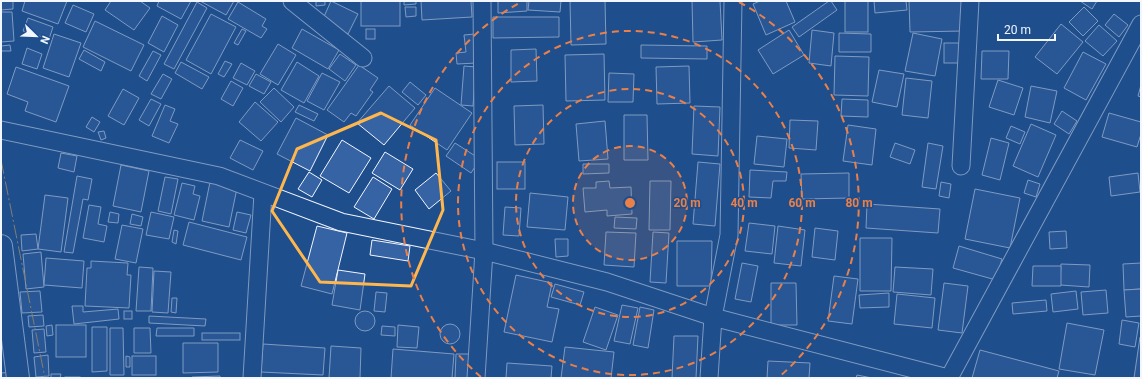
<svg xmlns="http://www.w3.org/2000/svg" width="1142" height="379" font-family="Roboto,sans-serif">
  <style>
    .building { fill: #3563a3; stroke: #f2f6ff }
    .lines { fill: none; stroke-linecap: round; stroke-linejoin: round }
    .street-casing { stroke: #f2f6ff; stroke-width: 19 }
    .secondary-casing { stroke: #f2f6ff; stroke-width: 24 }
    .street { stroke: #1f4e8c; stroke-width: 17 }
    .secondary { stroke: #1f4e8c; stroke-width: 22 }
    .power { stroke: #ffb74d; stroke-width: 1; stroke-dasharray: 14 3 2 3; stroke-linecap: butt }
    .marked { fill: none; stroke: #ffb74d; stroke-width: 3; stroke-linejoin: round }
    .ring { fill: none; stroke: #ea8049; stroke-width: 2; stroke-dasharray: 7 5 }
    .centre { fill: #ea8049; stroke: #1f4e8c; stroke-width: 2 }
    .ring-label { font-size: 12px; text-anchor: middle; font-weight: bold; fill: #ea8049; stroke: #1f4e8c; stroke-width: 3; stroke-linejoin: round; paint-order: stroke }
  </style>
  <rect width="100%" height="100%" fill="#1f4e8c"/>
  <!-- building -->
  <g class="building">
    <polygon points="1,1 13,1 13,9 1,10"/>
    <polygon points="25,1 67,1 58,24 22,11"/>
    <polygon points="111,1 140,1 150,8 134,30 105,10"/>
    <polygon points="159,1 191,1 181,19 157,6"/>
    <polygon points="200,1 234,1 226,15"/>
    <polygon points="316,1 325,1 325,5 316,6"/>
    <polygon points="331,1 358,14 348,34 322,21"/>
    <rect x="361" y="1" width="39" height="25"/>
    <polygon points="404,1 416,1 416,4 404,5"/>
    <polygon points="421,1 471,1 472,17 422,20"/>
    <polygon points="498,1 527,1 527,11 498,13"/>
    <polygon points="529,1 561,1 560,12 528,10"/>
    <polygon points="570,1 605,1 606,44 571,45"/>
    <polygon points="692,1 720,1 722,40 693,42"/>
    <polygon points="760,1 786,1 795,22 766,35 753,4"/>
    <polygon points="829,1 831,1 837,10 799,37 792,27"/>
    <rect x="845" y="1" width="23" height="31"/>
    <polygon points="874,1 906,1 907,10 875,13"/>
    <polygon points="909,1 963,1 964,31 910,32"/>
    <polygon points="1080,1 1097,1 1092,9"/>
    <polygon points="197,2 207,8 174,69 164,64"/>
    <polygon points="238,2 266,19 262,26 267,29 261,38 228,19"/>
    <polygon points="73,5 94,14 86,32 65,23"/>
    <polygon points="405,7 416,7 416,16 406,17"/>
    <polygon points="1084,7 1098,21 1083,36 1069,22"/>
    <polygon points="1,12 12,12 14,41 1,42"/>
    <polygon points="211,14 236,27 211,74 186,60"/>
    <polygon points="1114,14 1128,25 1119,37 1105,25"/>
    <polygon points="162,16 178,25 164,52 148,43"/>
    <polygon points="493,17 559,17 559,37 493,38"/>
    <polygon points="28,18 53,27 49,39 23,31"/>
    <polygon points="95,21 144,45 131,71 83,47"/>
    <polygon points="1061,24 1083,42 1057,74 1035,57"/>
    <polygon points="1099,25 1117,41 1103,56 1085,41"/>
    <polygon points="242,29 246,31 238,45 234,43"/>
    <polygon points="302,29 339,50 328,69 292,48"/>
    <rect x="366" y="29" width="9" height="10"/>
    <polygon points="789,30 804,55 773,74 758,50"/>
    <polygon points="812,30 834,33 831,66 809,63"/>
    <polygon points="839,33 871,34 871,52 839,52"/>
    <polygon points="913,33 942,39 935,76 905,71"/>
    <polygon points="54,34 81,43 69,77 43,68"/>
    <polygon points="475,34 477,63 457,64 456,53 466,52 464,35"/>
    <rect x="944" y="43" width="18" height="20"/>
    <polygon points="278,44 296,55 278,85 260,74"/>
    <polygon points="10,45 11,51 1,51 1,46"/>
    <polygon points="641,45 707,46 707,59 641,58"/>
    <polygon points="27,48 42,54 37,69 22,64"/>
    <polygon points="536,49 537,81 511,82 511,50"/>
    <polygon points="84,50 105,62 101,71 79,59"/>
    <polygon points="153,51 161,55 147,81 139,76"/>
    <polygon points="982,51 1009,51 1008,79 981,79"/>
    <polygon points="1083,52 1106,64 1086,100 1064,88"/>
    <polygon points="340,54 356,65 345,81 329,69"/>
    <polygon points="604,54 605,100 566,101 565,55"/>
    <polygon points="835,56 869,57 868,96 834,95"/>
    <polygon points="225,61 232,64 224,77 218,74"/>
    <polygon points="181,62 209,77 202,89 175,73"/>
    <polygon points="297,62 319,76 304,103 281,90"/>
    <polygon points="241,63 255,71 247,85 233,78"/>
    <polygon points="359,65 378,78 370,90 373,92 356,116 351,113 344,122 327,110"/>
    <polygon points="464,66 476,67 473,106 461,105"/>
    <polygon points="689,66 690,103 657,104 656,67"/>
    <polygon points="16,67 69,86 56,122 25,111 28,102 7,94"/>
    <polygon points="879,70 904,74 897,107 872,102"/>
    <polygon points="322,73 340,82 324,110 307,101"/>
    <polygon points="609,73 634,74 633,102 608,102"/>
    <polygon points="163,74 172,79 161,99 151,94"/>
    <polygon points="256,74 271,82 264,94 249,86"/>
    <polygon points="906,78 932,81 928,118 902,115"/>
    <polygon points="998,80 1023,88 1014,115 989,107"/>
    <polygon points="231,81 243,88 233,106 221,99"/>
    <polygon points="410,82 426,95 418,105 402,92"/>
    <polygon points="1141,85 1141,97 1138,96"/>
    <polygon points="389,86 415,108 384,145 357,123"/>
    <polygon points="1031,86 1057,91 1050,123 1025,117"/>
    <polygon points="274,88 294,107 281,122 260,102"/>
    <polygon points="435,88 472,113 447,150 410,125"/>
    <polygon points="123,89 139,98 124,125 108,116"/>
    <polygon points="151,99 161,104 149,126 139,120"/>
    <polygon points="842,99 868,100 868,117 841,116"/>
    <polygon points="255,102 278,122 261,141 239,122"/>
    <polygon points="165,105 175,109 170,121 178,124 169,143 152,136"/>
    <polygon points="299,105 318,114 314,121 295,112"/>
    <polygon points="543,105 544,144 515,145 514,106"/>
    <polygon points="694,106 720,107 718,156 692,154"/>
    <polygon points="1062,111 1077,121 1069,134 1054,124"/>
    <polygon points="1109,113 1141,122 1141,134 1137,147 1102,137"/>
    <polygon points="624,115 647,115 648,160 624,160"/>
    <polygon points="92,117 100,122 94,132 86,127"/>
    <polygon points="296,118 328,135 310,171 277,154"/>
    <polygon points="790,120 818,121 816,150 789,148"/>
    <polygon points="605,121 608,159 579,161 576,124"/>
    <polygon points="1031,124 1056,135 1038,177 1013,166"/>
    <polygon points="848,125 876,129 872,165 843,161"/>
    <polygon points="1011,126 1025,132 1020,144 1006,138"/>
    <polygon points="104,131 106,138 101,140 98,132"/>
    <polygon points="757,136 787,139 784,167 754,164"/>
    <polygon points="991,138 1009,143 1000,180 982,175"/>
    <polygon points="240,140 263,151 253,170 230,158"/>
    <polygon points="342,140 371,158 349,193 320,176"/>
    <polygon points="455,143 480,159 471,173 446,156"/>
    <polygon points="895,143 915,150 910,164 890,157"/>
    <polygon points="928,143 943,146 936,189 922,187"/>
    <polygon points="385,152 413,169 400,190 372,173"/>
    <polygon points="61,153 77,156 74,172 58,168"/>
    <rect x="497" y="162" width="28" height="27"/>
    <polygon points="698,162 720,164 715,226 693,224"/>
    <polygon points="583,164 609,164 609,173 583,174"/>
    <polygon points="121,165 149,171 141,212 113,206"/>
    <polygon points="750,170 787,172 786,181 773,181 771,198 749,197"/>
    <polygon points="309,172 322,180 312,197 298,189"/>
    <polygon points="436,173 451,191 429,209 415,190"/>
    <polygon points="849,173 849,198 802,199 801,174"/>
    <polygon points="1138,173 1140,192 1111,196 1109,177"/>
    <polygon points="77,176 92,179 88,200 83,199 73,253 64,252"/>
    <polygon points="165,177 178,179 171,214 158,211"/>
    <polygon points="373,177 392,189 374,219 354,207"/>
    <polygon points="1028,180 1040,184 1036,197 1024,193"/>
    <polygon points="609,181 610,188 631,187 632,214 607,216 607,210 585,212 583,188 596,188 596,182"/>
    <polygon points="650,181 671,181 670,230 649,230"/>
    <polygon points="210,182 237,188 229,227 202,221"/>
    <polygon points="941,182 951,184 949,198 939,196"/>
    <polygon points="182,183 195,186 193,194 200,196 194,220 174,215"/>
    <polygon points="975,189 1020,198 1010,248 965,239"/>
    <polygon points="530,193 568,197 565,230 527,227"/>
    <polygon points="45,195 68,198 61,252 38,249"/>
    <polygon points="867,204 940,209 938,233 866,228"/>
    <polygon points="89,205 101,207 98,224 107,226 104,242 83,238"/>
    <polygon points="505,207 521,208 519,236 503,235"/>
    <polygon points="110,212 119,214 118,223 108,222"/>
    <polygon points="151,212 174,217 169,239 146,235"/>
    <polygon points="237,212 251,215 246,233 233,230"/>
    <polygon points="132,214 143,217 141,226 130,224"/>
    <polygon points="615,217 637,218 636,229 614,228"/>
    <polygon points="189,222 247,237 241,260 183,245"/>
    <polygon points="749,223 775,226 772,254 745,251"/>
    <polygon points="122,225 143,229 136,263 115,259"/>
    <polygon points="317,226 347,233 332,294 301,286"/>
    <polygon points="778,226 805,230 801,266 774,263"/>
    <polygon points="815,228 838,231 835,260 812,257"/>
    <polygon points="174,230 178,231 176,244 172,242"/>
    <polygon points="1066,231 1067,248 1050,249 1049,232"/>
    <polygon points="606,232 636,233 634,267 604,265"/>
    <polygon points="653,232 669,233 666,283 650,282"/>
    <polygon points="36,234 38,249 22,251 21,235"/>
    <polygon points="860,238 892,238 891,291 860,291"/>
    <polygon points="555,239 568,239 568,256 556,257"/>
    <polygon points="372,240 410,246 408,261 370,255"/>
    <polygon points="677,241 712,241 711,286 677,286"/>
    <polygon points="959,246 1002,259 996,280 953,268"/>
    <polygon points="41,252 44,287 26,289 23,254"/>
    <polygon points="46,258 84,261 82,288 44,285"/>
    <polygon points="91,261 128,263 127,275 131,275 129,308 85,306 87,268 91,268"/>
    <polygon points="742,263 758,266 751,302 735,299"/>
    <polygon points="1141,263 1141,289 1124,290 1123,264"/>
    <polygon points="1061,264 1090,265 1089,287 1060,285"/>
    <polygon points="1033,266 1061,266 1061,286 1032,286"/>
    <polygon points="139,267 153,268 151,311 136,311"/>
    <polygon points="895,267 933,269 931,295 893,292"/>
    <polygon points="338,270 365,274 360,310 332,305"/>
    <polygon points="154,271 171,272 168,313 152,312"/>
    <polygon points="516,275 552,283 547,307 559,309 552,342 504,332"/>
    <polygon points="834,276 858,279 852,324 828,321"/>
    <polygon points="771,283 796,283 797,325 771,325"/>
    <polygon points="944,283 968,286 962,333 938,330"/>
    <polygon points="555,284 584,292 580,305 551,297"/>
    <polygon points="1141,289 1141,316 1126,317 1124,290"/>
    <polygon points="1106,290 1108,313 1083,315 1081,292"/>
    <polygon points="40,291 42,312 22,313 20,292"/>
    <polygon points="1076,291 1078,309 1053,312 1051,294"/>
    <polygon points="376,292 387,293 385,312 374,311"/>
    <polygon points="889,293 889,307 860,308 859,295"/>
    <polygon points="897,294 935,298 932,328 894,324"/>
    <polygon points="172,298 177,298 176,313 171,312"/>
    <polygon points="1046,300 1047,311 1013,314 1012,303"/>
    <polygon points="622,305 638,308 630,344 614,341"/>
    <polygon points="72,306 83,306 83,312 118,309 119,319 74,324"/>
    <polygon points="595,307 618,315 606,350 583,342"/>
    <polygon points="640,307 654,310 648,348 633,345"/>
    <rect x="124" y="311" width="8" height="8"/>
    <circle cx="365" cy="321" r="10"/>
    <polygon points="43,315 44,326 29,327 28,316"/>
    <polygon points="149,316 206,319 205,326 149,323"/>
    <polygon points="1122,320 1139,323 1135,347 1119,344"/>
    <polygon points="1067,323 1104,330 1095,375 1059,369"/>
    <circle cx="450" cy="334" r="10"/>
    <polygon points="52,325 53,335 47,336 46,326"/>
    <rect x="56" y="325" width="30" height="32"/>
    <polygon points="398,325 419,327 417,348 397,347"/>
    <polygon points="382,326 395,327 395,336 381,335"/>
    <polygon points="92,327 107,327 107,371 92,372"/>
    <polygon points="110,328 123,328 124,375 110,375"/>
    <polygon points="134,328 150,328 151,353 134,353"/>
    <polygon points="157,328 194,328 194,336 156,336"/>
    <polygon points="44,329 46,352 34,353 32,330"/>
    <rect x="202" y="333" width="38" height="7"/>
    <polygon points="674,336 698,336 696,378 672,378"/>
    <polygon points="1140,337 1141,337 1141,378 1134,378"/>
    <polygon points="183,343 218,343 218,372 183,373"/>
    <polygon points="263,344 325,348 323,375 261,372"/>
    <polygon points="331,346 361,348 360,378 329,378"/>
    <polygon points="565,347 614,352 611,378 561,378"/>
    <polygon points="393,349 454,354 452,378 391,378"/>
    <polygon points="980,350 1059,371 1057,378 972,378"/>
    <polygon points="456,354 472,354 471,378 455,378"/>
    <polygon points="48,355 49,376 36,377 34,357"/>
    <polygon points="126,356 130,357 130,367 126,367"/>
    <rect x="132" y="356" width="24" height="19"/>
    <polygon points="768,361 810,363 809,378 767,378"/>
    <polygon points="507,363 552,366 551,378 506,378"/>
    <polygon points="14,372 15,378 1,378 1,373"/>
    <polygon points="51,374 61,374 60,378 51,378"/>
    <polygon points="857,375 872,378 856,378"/>
    <polygon points="220,376 220,378 192,378 192,377"/>
    <rect x="65" y="377" width="15" height="1"/>
  </g>
  <g class="lines">
    <defs>
      <g id="street">
        <polyline points="292,1 363,58"/>
        <polyline points="1,130 219,176 341,222 484,251 607,282 713,317 948,378"/>
        <polyline points="961,166 970,1"/>
        <polyline points="252,378 263,193"/>
        <polyline points="476,378 484,251 482,1"/>
        <polyline points="709,378 713,317 729,235 733,1"/>
        <polyline points="949,378 1141,24"/>
      </g>
      <polyline id="secondary" points="1,246 18,378"/>
    </defs>
    <!-- street casing -->
    <use href="#street" class="street-casing"/>
    <!-- secondary casing -->
    <use href="#secondary" class="secondary-casing"/>
    <!-- street -->
    <use href="#street" class="street"/>
    <!-- secondary -->
    <use href="#secondary" class="secondary"/>
    <!-- power -->
    <polyline class="power" points="1,160 45,378"/>
  </g>
  <!-- marked area -->
  <path d="M0 0H1142V379H0ZM381,113L436,140L443,210L411,286L320,282L272,211L297,149Z" fill="#1f4e8c" fill-opacity=".55" fill-rule="evenodd"/>
  <path class="marked" d="M381,113L436,140L443,210L411,286L320,282L272,211L297,149Z"/>
  <!-- distance rings -->
  <circle cx="630" cy="203" r="57" fill="#ea8049" fill-opacity=".12"/>
  <g class="ring">
    <circle cx="630" cy="203" r="57"/>
    <circle cx="630" cy="203" r="114"/>
    <circle cx="630" cy="203" r="172"/>
    <path d="M481 377A229 229 0 0 1 521 2M739 2A229 229 0 0 1 779 377"/>
  </g>
  <circle cx="630" cy="203" r="6" class="centre"/>
  <g class="ring-label">
    <text x="687" y="207">20 m</text>
    <text x="744" y="207">40 m</text>
    <text x="802" y="207">60 m</text>
    <text x="859" y="207">80 m</text>
  </g>
  <!-- border -->
  <rect width="1142" height="379" fill="none" stroke="#f2f6ff" stroke-width="4"/>
  <!-- north arrow -->
  <g transform="translate(36 36) rotate(113)" stroke="#1f4e8c" stroke-width="3" paint-order="stroke">
  <path d="M0-3L7 15L0 10L-7 15Z" fill="#f2f6ff"/>
  <text y="-6" font-size="11" font-weight="bold" text-anchor="middle" fill="#f2f6ff">N</text>
  </g>
  <!-- scale -->
  <path d="M998 34v6h57v-6" fill="none" stroke="#f2f6ff" stroke-width="2"/>
  <text x="1004" y="34" font-size="12" fill="#f2f6ff" stroke="#1f4e8c" stroke-width="3" paint-order="stroke">20 m</text>
</svg>
